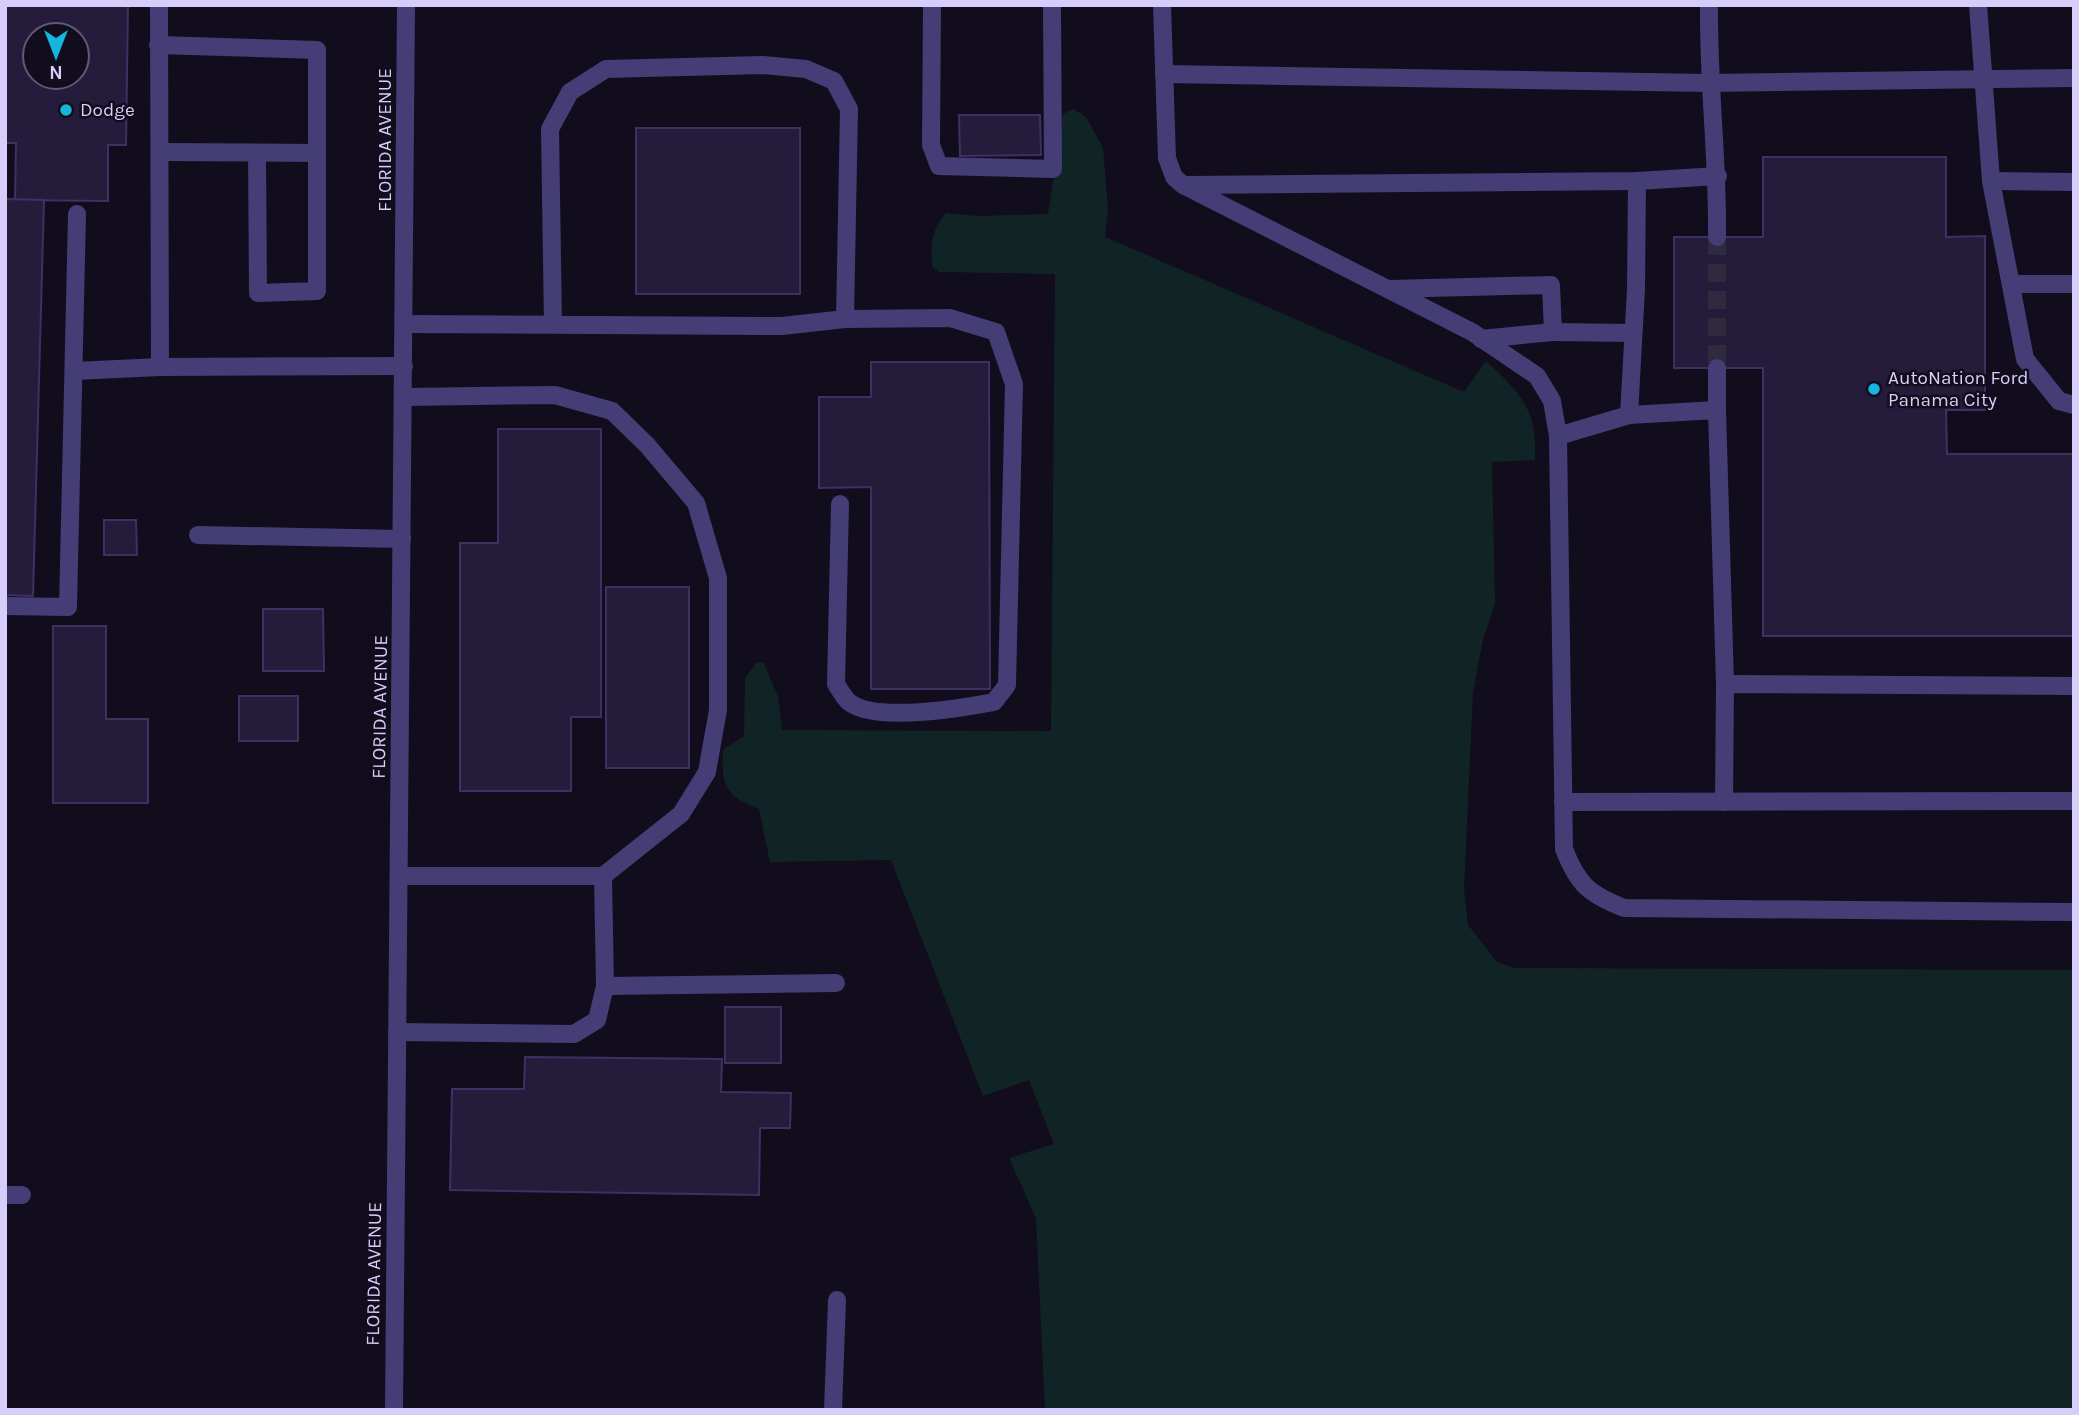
<svg xmlns="http://www.w3.org/2000/svg" width="2079" height="1415" font-family="Karla,sans-serif">
  <style>
    .green { fill: #112425 }
    .building { fill: #251b3b; stroke: #3f3064; stroke-width: 2; fill-rule: evenodd }
    .lines { fill: none; stroke-linecap: round; stroke-linejoin: round }
    .minor-tunnel { stroke: #2f2a3d; stroke-width: 18; stroke-dasharray: 18 9; stroke-linecap: butt }
    .minor { stroke: #453d76; stroke-width: 18 }
    .poi-dot { fill: #17b5dd; stroke: #110d1c; stroke-width: 2.5 }
    .labels { text-anchor: middle; dominant-baseline: central; stroke-width: 5; stroke-linejoin: round; paint-order: stroke }
    .poi-label { font-size: 19px; fill: #d7cdfa; stroke: #110d1c; text-anchor: start }
    .street-label { font-size: 19px; fill: #d7cdfa; stroke: #110d1c }
  </style>
  <rect width="100%" height="100%" fill="#110d1c"/>
  <!-- green -->
  <path class="green" d="M1073,109L1086,117L1103,148L1108,209L1105,237L1464,392L1486,361C1522,394 1537,410 1535,460L1492,462L1495,604L1483,639L1473,693L1464,889L1468,925L1497,962L1515,968L2074,970V1410H1045L1036,1218L1009,1158L1054,1144L1029,1080L983,1096L891,860L770,862L759,809C725,796 721,785 723,750L744,736L745,678L757,662L764,663L778,697L782,730L1051,731L1055,274L939,272L932,267C931,244 931,230 946,213L978,216L1048,214L1063,114Z"/>
  <!-- building -->
  <g class="building">
    <path d="M5,5H128L126,145H108V201L15,200L16,143H5ZM35,35H77V77H35Z"/>
    <polygon points="959,115 1040,115 1041,155 960,156"/>
    <rect x="636" y="128" width="164" height="166"/>
    <polygon points="1763,157 1946,157 1946,237 1985,236 1985,410 1946,410 1947,454 2074,454 2074,636 1763,636 1763,368 1674,368 1674,237 1763,237"/>
    <polygon points="5,199 44,200 33,596 5,595"/>
    <polygon points="871,362 989,362 990,689 871,689 871,487 819,488 819,397 871,397"/>
    <polygon points="498,429 601,429 601,717 571,717 571,791 460,791 460,543 498,543"/>
    <polygon points="104,520 136,520 137,555 104,555"/>
    <rect x="606" y="587" width="83" height="181"/>
    <polygon points="263,609 323,609 324,671 263,671"/>
    <polygon points="53,626 106,626 106,719 148,719 148,803 53,803"/>
    <rect x="239" y="696" width="59" height="45"/>
    <rect x="725" y="1007" width="56" height="56"/>
    <polygon points="525,1057 722,1059 721,1092 791,1093 790,1128 760,1128 759,1195 450,1190 452,1089 524,1089"/>
  </g>
  <g class="lines">
    <!-- minor-tunnel -->
    <polyline class="minor-tunnel" points="1717,237 1717,368"/>
    <!-- minor -->
    <g class="minor">
      <polyline points="159,5 160,367"/>
      <polyline points="932,5 931,145 939,166 1053,169 1052,5"/>
      <path d="M1162,5L1167,158L1174,177L1183,185L1472,332L1537,376L1552,401L1558,436L1564,849C1578,885 1589,894 1624,908L2074,912"/>
      <path d="M1709,5C1708,83 1718,159 1717,237"/>
      <polyline points="1978,5 1991,181 2025,359 2059,401 2074,405"/>
      <polyline points="158,45 317,50 317,291 258,293 257,153"/>
      <polyline points="1164,74 1708,83 2074,78"/>
      <polyline points="160,152 317,153"/>
      <polyline points="1991,181 2074,182"/>
      <polyline points="1186,185 1637,181 1718,176"/>
      <polyline points="2012,284 2074,284"/>
      <polyline points="1390,289 1551,285 1553,332 1481,339"/>
      <polyline points="404,324 782,326 845,319 849,109 834,81 806,69 763,65 606,69 570,92 550,129 553,324"/>
      <polyline points="1553,332 1633,333"/>
      <polyline points="1717,368 1717,410"/>
      <polyline points="74,371 160,367 404,366"/>
      <polyline points="1629,415 1636,289 1637,181"/>
      <polyline points="1558,436 1629,415 1717,410 1725,684"/>
      <path d="M840,504L836,684C840,690 844,698 849,702C875,723 962,708 994,702L1007,685L1014,384L996,332L950,318L845,319"/>
      <polyline points="198,535 402,539"/>
      <polyline points="5,606 68,607 77,214"/>
      <polyline points="1563,802 2074,801"/>
      <polyline points="1724,802 1725,684 2074,686"/>
      <polyline points="399,876 603,876 681,814 707,772 718,710 718,578 696,503 647,445 612,411 555,395 404,397"/>
      <polyline points="605,986 836,983"/>
      <polyline points="397,1032 574,1034 597,1020 605,986 603,876"/>
      <polyline points="5,1195 22,1195"/>
      <polyline points="394,1410 406,5"/>
      <polyline points="833,1410 837,1300"/>
    </g>
  </g>
  <!-- markers -->
  <g class="poi-dot">
    <circle cx="66" cy="110" r="7"/>
    <circle cx="1874" cy="389" r="7"/>
  </g>
  <g class="labels">
    <!-- poi labels -->
    <g class="poi-label">
      <text x="80" y="110">Dodge</text>
      <text x="1888" y="378">AutoNation Ford<tspan x="1888" dy="22">Panama City</tspan></text>
    </g>
    <!-- street labels -->
    <g class="street-label">
      <text transform="translate(385 140) rotate(-90)">FLORIDA AVENUE</text>
      <text transform="translate(380 707) rotate(-89)">FLORIDA AVENUE</text>
      <text transform="translate(374 1274) rotate(-89)">FLORIDA AVENUE</text>
    </g>
  </g>
  <!-- border -->
  <rect width="2079" height="1415" fill="none" stroke="#d7cdfa" stroke-width="14"/>
  <!-- north arrow -->
  <g transform="translate(56 56) rotate(180)"><circle r="33" fill="#110d1c" stroke="#605a75" stroke-width="2"/>
  <path d="M0-5L12 26L0 18L-12 26Z" fill="#17b5dd"/>
  <text y="-10" font-size="19" font-weight="bold" text-anchor="middle" fill="#d7cdfa">N</text>
  </g>
</svg>
